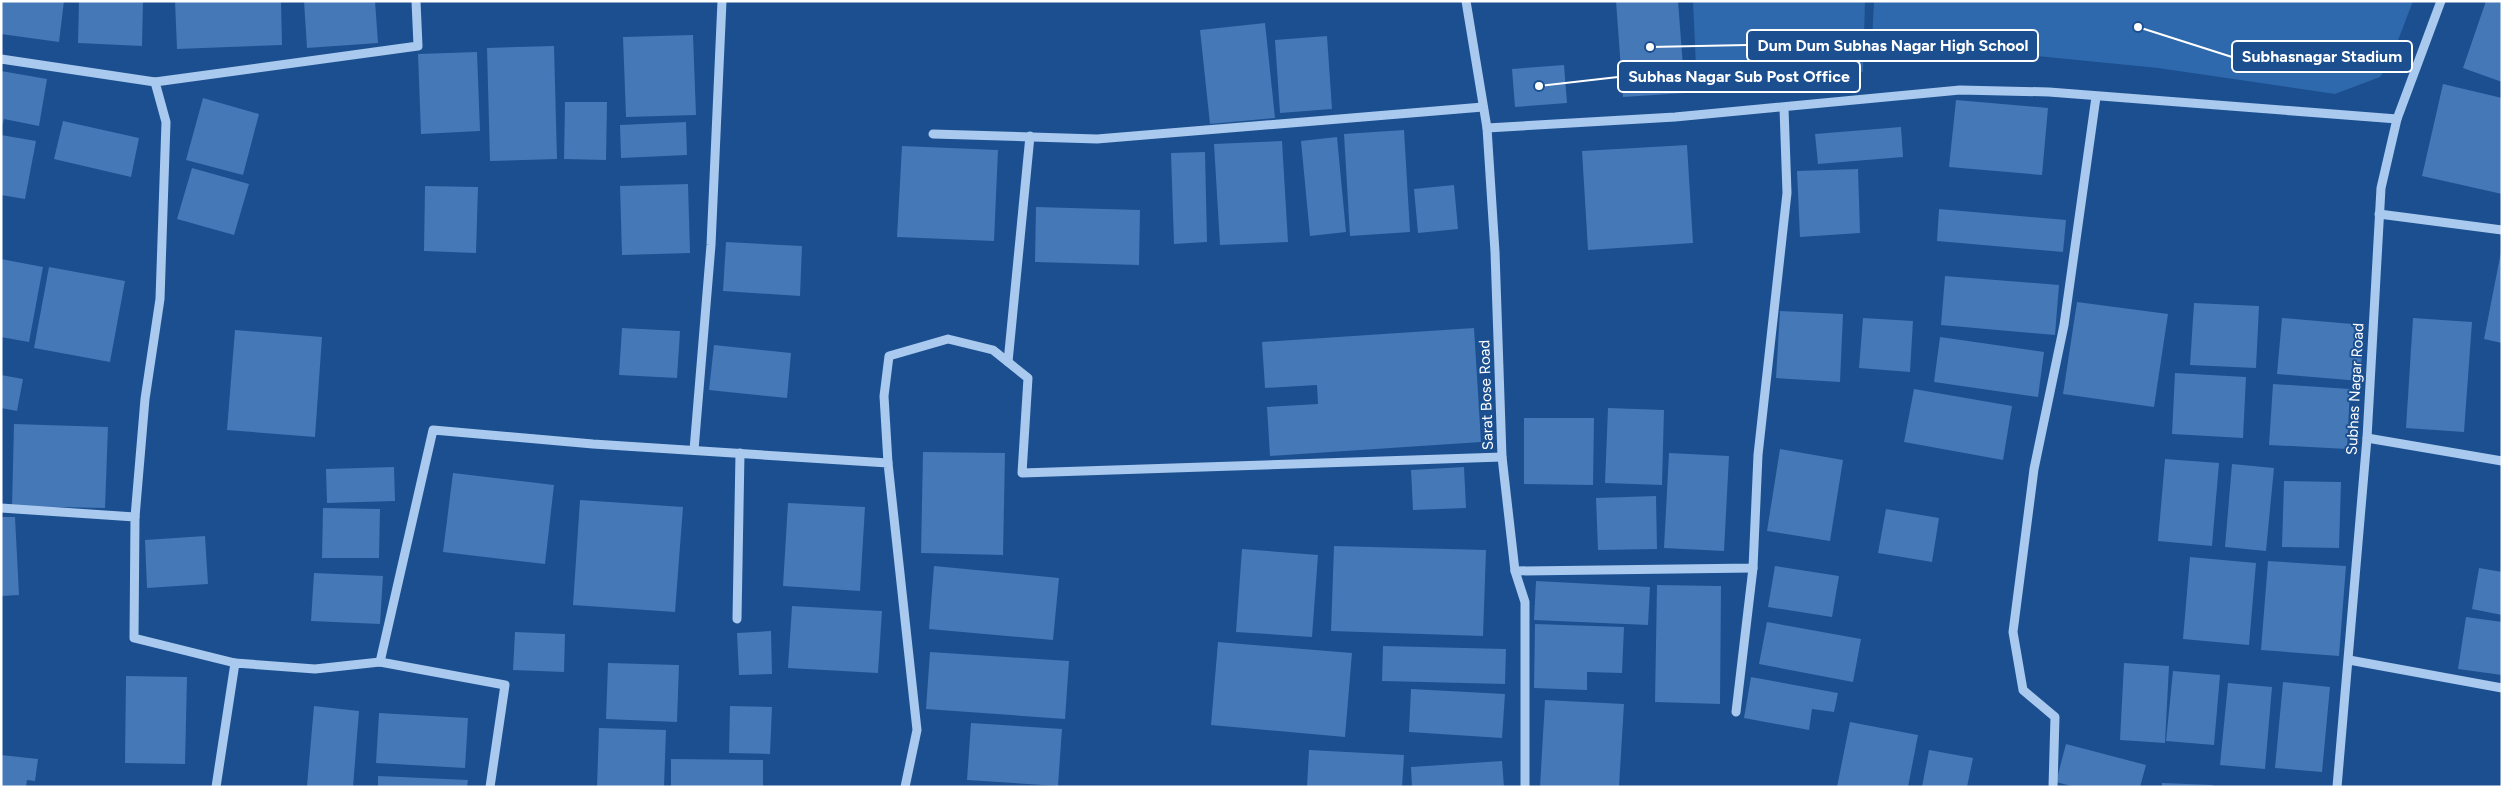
<svg xmlns="http://www.w3.org/2000/svg" width="2503" height="788" font-family="Figtree,sans-serif">
  <style>
    .green { fill: #2e69ad }
    .building { fill: #4478b7 }
    .lines { fill: none; stroke-linecap: round; stroke-linejoin: round }
    .minor { stroke: #a9c9ee; stroke-width: 9 }
    .labels { text-anchor: middle; dominant-baseline: central; stroke-width: 4; stroke-linejoin: round; paint-order: stroke }
    .street-label { font-size: 15px; fill: #fff; stroke: #1b4f8f }
    .leader { fill: none; stroke: #fff; stroke-width: 2 }
    .callout-dot { fill: #fff; stroke: #1b4f8f; stroke-width: 2 }
    .callout { fill: #1b4f8f; stroke: #fff; stroke-width: 2 }
    .callout-label { font-size: 16px; text-anchor: middle; font-weight: bold; fill: #fff }
  </style>
  <rect width="100%" height="100%" fill="#1b4f8f"/>
  <!-- green -->
  <g class="green">
    <polygon points="1693,1 1865,1 1863,72 1697,89"/>
    <polygon points="1874,1 2413,1 2389,64 2380,77 2335,94 2158,68 2008,53 1948,54 1871,62"/>
  </g>
  <!-- building -->
  <g class="building">
    <polygon points="1,1 64,1 59,42 1,34"/>
    <polygon points="79,1 143,1 142,46 78,43"/>
    <polygon points="175,1 281,1 282,45 177,49"/>
    <polygon points="304,1 375,1 378,43 307,48"/>
    <polygon points="1616,1 1678,1 1685,93 1623,97"/>
    <polygon points="2486,1 2502,1 2502,82 2463,68"/>
    <polygon points="1265,23 1275,118 1210,124 1200,30"/>
    <polygon points="693,35 696,115 626,117 623,37"/>
    <polygon points="1327,36 1332,109 1280,113 1275,40"/>
    <polygon points="554,46 557,159 490,161 487,48"/>
    <polygon points="477,52 480,131 421,134 418,54"/>
    <polygon points="1564,65 1567,103 1515,107 1512,69"/>
    <polygon points="1,71 47,79 39,126 4,119 1,129"/>
    <polygon points="2443,84 2502,98 2502,194 2422,176"/>
    <polygon points="203,98 259,114 243,175 186,160"/>
    <polygon points="1956,100 2048,108 2042,175 1949,167"/>
    <polygon points="565,102 607,102 606,160 564,159"/>
    <polygon points="63,121 139,138 131,177 54,159"/>
    <polygon points="686,122 687,155 621,158 620,125"/>
    <polygon points="1901,127 1903,157 1818,164 1815,134"/>
    <polygon points="1404,130 1410,232 1350,236 1344,134"/>
    <polygon points="1,135 36,141 25,199 1,195"/>
    <polygon points="1337,137 1346,232 1310,236 1301,141"/>
    <polygon points="1282,141 1288,242 1220,245 1214,144"/>
    <polygon points="1687,145 1693,243 1588,250 1582,151"/>
    <polygon points="902,146 998,150 994,241 897,237"/>
    <polygon points="1205,152 1207,242 1174,244 1171,153"/>
    <polygon points="192,168 249,184 234,235 177,219"/>
    <polygon points="1858,169 1860,233 1800,237 1797,171"/>
    <polygon points="688,184 690,253 622,255 620,186"/>
    <polygon points="1454,185 1458,229 1418,233 1414,189"/>
    <polygon points="425,186 478,187 476,253 424,251"/>
    <polygon points="1036,207 1140,210 1139,265 1035,262"/>
    <polygon points="1939,209 2066,220 2063,252 1937,241"/>
    <polygon points="726,242 802,246 800,296 723,291"/>
    <polygon points="2501,252 2502,253 2502,343 2484,339"/>
    <polygon points="1,259 43,267 29,342 1,337"/>
    <polygon points="49,267 125,281 110,362 34,348"/>
    <polygon points="1945,276 2059,285 2055,335 1941,325"/>
    <polygon points="2077,302 2168,314 2154,407 2063,394"/>
    <polygon points="2194,303 2259,306 2256,368 2190,365"/>
    <polygon points="1780,311 1843,314 1840,382 1776,378"/>
    <polygon points="1863,318 1913,321 1910,372 1859,368"/>
    <polygon points="2282,318 2364,325 2360,381 2277,374"/>
    <polygon points="2413,318 2472,322 2464,432 2406,428"/>
    <polygon points="622,328 680,331 677,378 619,375"/>
    <polygon points="1474,328 1481,442 1270,456 1267,407 1318,404 1317,385 1265,388 1262,342"/>
    <polygon points="235,330 322,337 315,437 227,430"/>
    <polygon points="1940,337 2044,352 2038,397 1934,382"/>
    <polygon points="714,345 791,353 787,398 709,390"/>
    <polygon points="2175,373 2246,377 2243,438 2172,434"/>
    <polygon points="1,375 23,379 17,411 1,408"/>
    <polygon points="2273,384 2350,389 2347,449 2269,445"/>
    <polygon points="1914,389 2012,406 2003,460 1904,442"/>
    <polygon points="1608,408 1664,410 1662,485 1605,483"/>
    <polygon points="1524,418 1594,418 1593,485 1524,484"/>
    <polygon points="14,424 108,427 105,508 12,506"/>
    <polygon points="1780,449 1843,460 1830,541 1767,531"/>
    <polygon points="923,452 1005,453 1003,555 921,553"/>
    <polygon points="1669,453 1729,456 1724,551 1664,548"/>
    <polygon points="2165,459 2219,463 2212,546 2158,541"/>
    <polygon points="2232,464 2274,468 2266,551 2225,547"/>
    <polygon points="394,467 395,501 327,503 326,469"/>
    <polygon points="1464,467 1466,508 1413,510 1411,470"/>
    <polygon points="453,473 554,485 545,564 443,552"/>
    <polygon points="2284,481 2341,482 2339,548 2282,547"/>
    <polygon points="1656,496 1657,549 1598,550 1596,498"/>
    <polygon points="580,500 683,507 675,612 573,605"/>
    <polygon points="788,503 865,507 860,591 783,586"/>
    <polygon points="323,508 380,509 379,558 322,558"/>
    <polygon points="1886,509 1939,518 1932,562 1878,553"/>
    <polygon points="1,517 15,517 19,595 1,596"/>
    <polygon points="205,536 208,584 147,588 145,540"/>
    <polygon points="1334,546 1486,550 1483,636 1331,631"/>
    <polygon points="1242,549 1318,555 1312,637 1236,632"/>
    <polygon points="2190,557 2256,563 2249,645 2183,639"/>
    <polygon points="2268,561 2346,566 2339,656 2261,650"/>
    <polygon points="934,566 1059,578 1053,640 929,629"/>
    <polygon points="1775,566 1839,576 1832,617 1768,607"/>
    <polygon points="2479,568 2502,572 2502,615 2472,609"/>
    <polygon points="314,573 383,576 380,624 311,621"/>
    <polygon points="1536,581 1650,587 1648,625 1534,620"/>
    <polygon points="1657,585 1721,586 1720,704 1655,702"/>
    <polygon points="792,606 882,611 878,673 788,668"/>
    <polygon points="2466,617 2502,622 2502,675 2458,669"/>
    <polygon points="1767,622 1861,639 1853,682 1759,664"/>
    <polygon points="1535,624 1624,627 1622,673 1587,672 1587,690 1534,688"/>
    <polygon points="771,631 772,674 739,675 737,633"/>
    <polygon points="515,632 565,634 564,672 513,670"/>
    <polygon points="1218,642 1352,653 1345,737 1211,725"/>
    <polygon points="1383,646 1506,649 1505,684 1382,681"/>
    <polygon points="930,652 1069,661 1065,719 926,709"/>
    <polygon points="608,663 679,665 677,722 606,719"/>
    <polygon points="2124,663 2169,666 2165,743 2120,740"/>
    <polygon points="2173,671 2220,675 2214,745 2166,741"/>
    <polygon points="126,676 187,677 185,764 125,763"/>
    <polygon points="1751,677 1838,693 1834,712 1812,709 1809,730 1744,718"/>
    <polygon points="2283,682 2330,687 2322,772 2275,768"/>
    <polygon points="2228,683 2272,687 2265,769 2220,765"/>
    <polygon points="1411,689 1505,694 1502,738 1409,732"/>
    <polygon points="1545,700 1624,704 1619,787 1540,787"/>
    <polygon points="314,706 359,711 353,787 307,786"/>
    <polygon points="730,706 772,707 770,754 729,753"/>
    <polygon points="379,713 468,718 465,768 376,763"/>
    <polygon points="1850,722 1918,735 1908,787 1837,787"/>
    <polygon points="971,723 1062,729 1058,786 967,780"/>
    <polygon points="599,728 666,730 664,787 597,787"/>
    <polygon points="2066,744 2146,765 2140,787 2075,787 2056,782"/>
    <polygon points="1309,750 1404,755 1402,787 1307,787"/>
    <polygon points="1929,750 1973,758 1967,787 1922,787"/>
    <polygon points="1,755 38,759 35,781 27,780 26,787 1,787"/>
    <polygon points="671,759 763,760 763,787 671,787"/>
    <polygon points="1502,761 1504,787 1412,787 1411,767"/>
    <polygon points="378,776 468,780 467,787 378,787"/>
    <polygon points="2162,783 2213,785 2213,787 2162,787"/>
  </g>
  <g class="lines">
    <!-- minor -->
    <g class="minor">
      <polyline points="1466,1 1487,128 1495,252 1502,457 1515,571 1525,602 1525,787"/>
      <polyline points="1,59 155,82"/>
      <polyline points="1487,128 1675,117 1960,90 2049,92 2397,119"/>
      <polyline points="933,134 1097,139 1483,107"/>
      <polyline points="2379,214 2502,230"/>
      <polyline points="1008,362 1030,136"/>
      <polyline points="2367,438 2502,461"/>
      <polyline points="694,450 711,245 722,1"/>
      <polyline points="888,463 884,396 889,356 948,339 993,350 1028,378 1022,473 1502,457"/>
      <polyline points="1,508 135,517"/>
      <polyline points="1515,571 1753,568 1758,455 1787,193 1784,108"/>
      <polyline points="737,619 740,453"/>
      <polyline points="2349,660 2502,688"/>
      <polyline points="380,662 433,430 593,444 888,463 917,730 905,787"/>
      <polyline points="235,663 134,638 135,517 145,399 160,299 166,122 155,82 418,46 416,1"/>
      <polyline points="1736,712 1753,568"/>
      <polyline points="216,787 235,663 315,669 380,662 505,685 490,787"/>
      <polyline points="2053,787 2055,717 2023,690 2013,632 2034,469 2064,325 2096,97"/>
      <polyline points="2337,787 2367,438 2381,188 2397,119 2441,1"/>
    </g>
  </g>
  <g class="labels">
    <!-- street labels -->
    <g class="street-label">
      <text transform="translate(2355 389) rotate(-87)">Subhas Nagar Road</text>
      <text transform="translate(1486 395) rotate(-92)">Sarat Bose Road</text>
    </g>
  </g>
  <!-- callouts -->
  <path class="leader" d="M1650 47L1747 45M2138 27L2232 57M1539 86L1618 77"/>
  <g class="callout-dot">
    <circle cx="1650" cy="47" r="5"/>
    <circle cx="2138" cy="27" r="5"/>
    <circle cx="1539" cy="86" r="5"/>
  </g>
  <g class="callout">
    <rect x="1747" y="30" width="291" height="31" rx="5"/>
    <rect x="2232" y="41" width="180" height="31" rx="5"/>
    <rect x="1618" y="61" width="242" height="31" rx="5"/>
  </g>
  <g class="callout-label">
    <text x="1893" y="51">Dum Dum Subhas Nagar High School</text>
    <text x="2322" y="62">Subhasnagar Stadium</text>
    <text x="1739" y="82">Subhas Nagar Sub Post Office</text>
  </g>
  <!-- border -->
  <rect width="2503" height="788" fill="none" stroke="#ffffff" stroke-width="5"/>
</svg>
